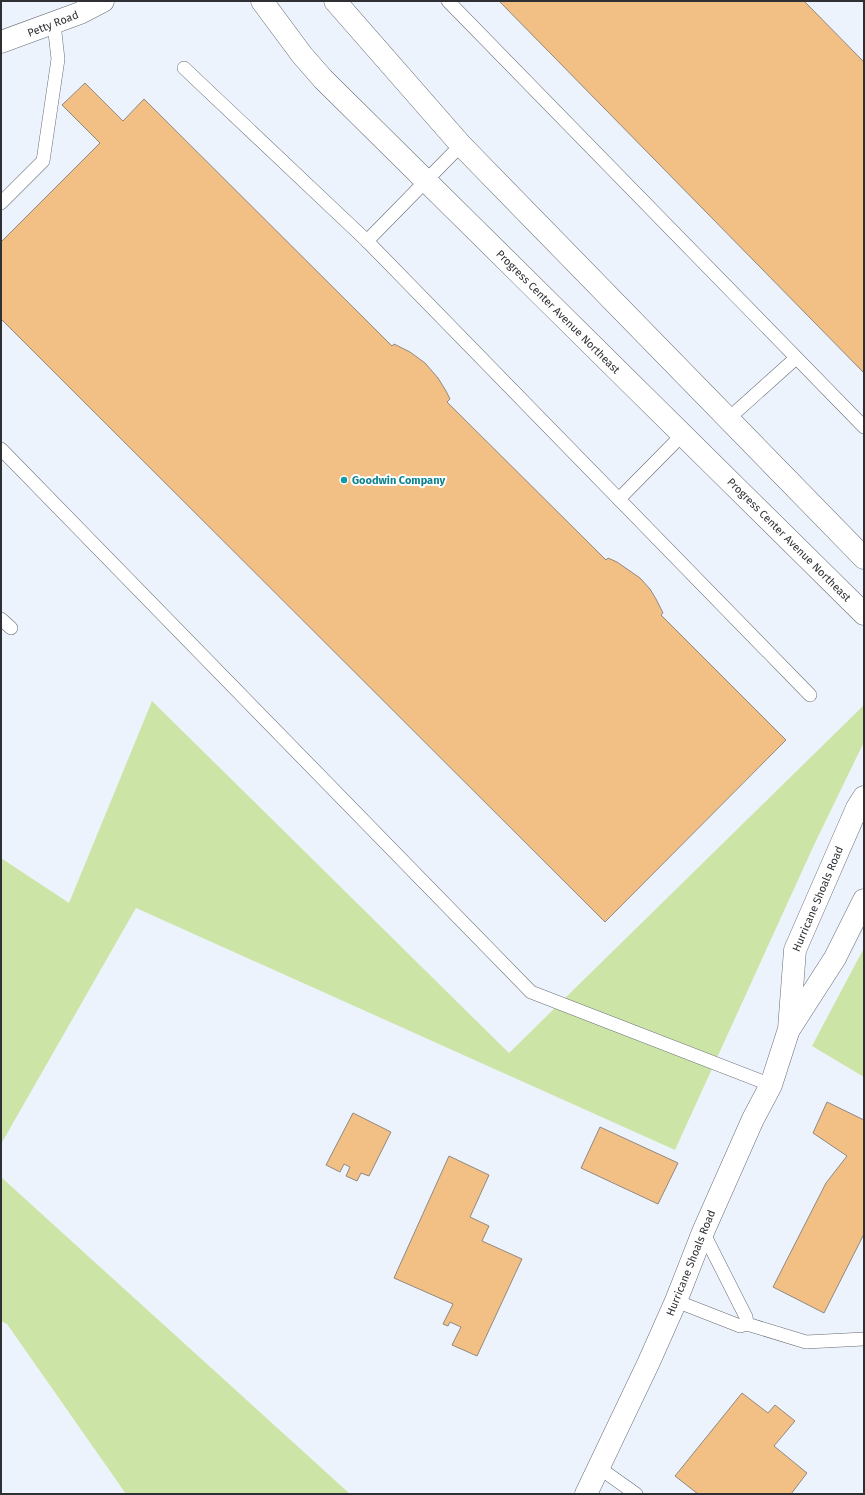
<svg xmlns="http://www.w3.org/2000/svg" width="865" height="1495" font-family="'Fira Sans',sans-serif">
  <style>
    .green { fill: #cce5a7 }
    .building { fill: #f2bf85; stroke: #908981 }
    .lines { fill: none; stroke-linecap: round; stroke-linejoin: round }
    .lane-casing { stroke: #676c74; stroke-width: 14 }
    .street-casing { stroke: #676c74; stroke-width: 23 }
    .secondary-casing { stroke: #676c74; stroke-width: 23 }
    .lane { stroke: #fff; stroke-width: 13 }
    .street { stroke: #fff; stroke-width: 22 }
    .secondary { stroke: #fff; stroke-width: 22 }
    .culture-dot { fill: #0f9aa8; stroke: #fff; stroke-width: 1.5 }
    .labels { text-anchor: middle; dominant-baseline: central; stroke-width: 4; stroke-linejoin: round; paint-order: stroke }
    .street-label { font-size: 11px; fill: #2e3034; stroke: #fff }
    .culture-label { font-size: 11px; font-weight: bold; fill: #0d838f; stroke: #fff; text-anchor: start }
  </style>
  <rect width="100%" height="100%" fill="#edf3fc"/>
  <!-- green -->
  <g class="green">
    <polygon points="152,701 509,1053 864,705 864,742 814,845 675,1150 136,908 1,1144 1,858 69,903"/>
    <polygon points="864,948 864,1077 812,1046"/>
    <polygon points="1,1177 350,1494 126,1494 7,1324 1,1321"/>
  </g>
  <!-- building -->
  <g class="building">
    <polygon points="499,1 804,1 864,62 864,373"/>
    <polygon points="85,83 123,121 144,99 392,346 394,344 410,352 425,363 438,378 446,391 450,399 447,402 606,560 608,558 617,562 640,578 650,589 656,599 663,613 661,615 786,740 605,922 1,319 1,242 100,143 62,105"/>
    <polygon points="827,1102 864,1120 864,1234 824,1313 773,1287 826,1183 847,1156 813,1133"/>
    <polygon points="353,1113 391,1132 369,1176 361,1173 357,1181 346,1176 350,1167 344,1164 340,1172 326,1165"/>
    <polygon points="600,1127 678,1163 658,1204 581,1168"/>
    <polygon points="449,1156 489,1175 470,1217 489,1226 482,1241 522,1259 477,1356 452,1345 461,1327 450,1322 448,1326 443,1324 453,1304 394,1278"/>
    <polygon points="742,1393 768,1413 775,1405 795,1421 774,1446 807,1473 791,1494 698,1494 675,1476"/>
  </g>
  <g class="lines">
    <defs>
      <g id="lane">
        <polyline points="448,1 864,427"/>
        <polyline points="184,68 367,241 810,695"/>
        <polyline points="1,203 43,161 58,59 54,24"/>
        <polyline points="367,241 461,145"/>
        <polyline points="728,419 796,358"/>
        <polyline points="1,449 531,992 771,1085"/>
        <polyline points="619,499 682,435"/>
        <polyline points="1,619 11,628"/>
        <polyline points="703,1232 746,1317 747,1324"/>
        <polyline points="676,1301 740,1326 747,1324 806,1342 864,1339"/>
        <polyline points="598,1467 636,1494"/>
      </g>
      <g id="street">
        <polyline points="262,1 302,55 323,79 864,614"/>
        <polyline points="335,1 461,145 864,558"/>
        <polyline points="1,42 80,13 103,1"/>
      </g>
      <g id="secondary">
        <polyline points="790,1028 835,958 864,900"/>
        <polyline points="586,1494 648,1364 676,1301 703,1232 753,1119 771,1085 789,1029 795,950 857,808 864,797"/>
      </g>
    </defs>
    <!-- lane casing -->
    <use href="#lane" class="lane-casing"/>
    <!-- street casing -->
    <use href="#street" class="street-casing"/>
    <!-- secondary casing -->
    <use href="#secondary" class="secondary-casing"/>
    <!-- lane -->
    <use href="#lane" class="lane"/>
    <!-- street -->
    <use href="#street" class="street"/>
    <!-- secondary -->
    <use href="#secondary" class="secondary"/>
  </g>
  <!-- markers -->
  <circle class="culture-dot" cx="344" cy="480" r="4"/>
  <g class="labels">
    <!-- street labels -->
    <g class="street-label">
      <text transform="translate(53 24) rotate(-21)">Petty Road</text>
      <text transform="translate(558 312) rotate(45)">Progress Center Avenue Northeast</text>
      <text transform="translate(789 540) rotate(45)">Progress Center Avenue Northeast</text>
      <text transform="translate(818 899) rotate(-67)">Hurricane Shoals Road</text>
      <text transform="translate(691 1263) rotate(-68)">Hurricane Shoals Road</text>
    </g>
    <!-- culture labels -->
    <g class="culture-label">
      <text x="352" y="480">Goodwin Company</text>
    </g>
  </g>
  <!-- border -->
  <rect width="865" height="1495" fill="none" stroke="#2e3034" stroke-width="4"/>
</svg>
